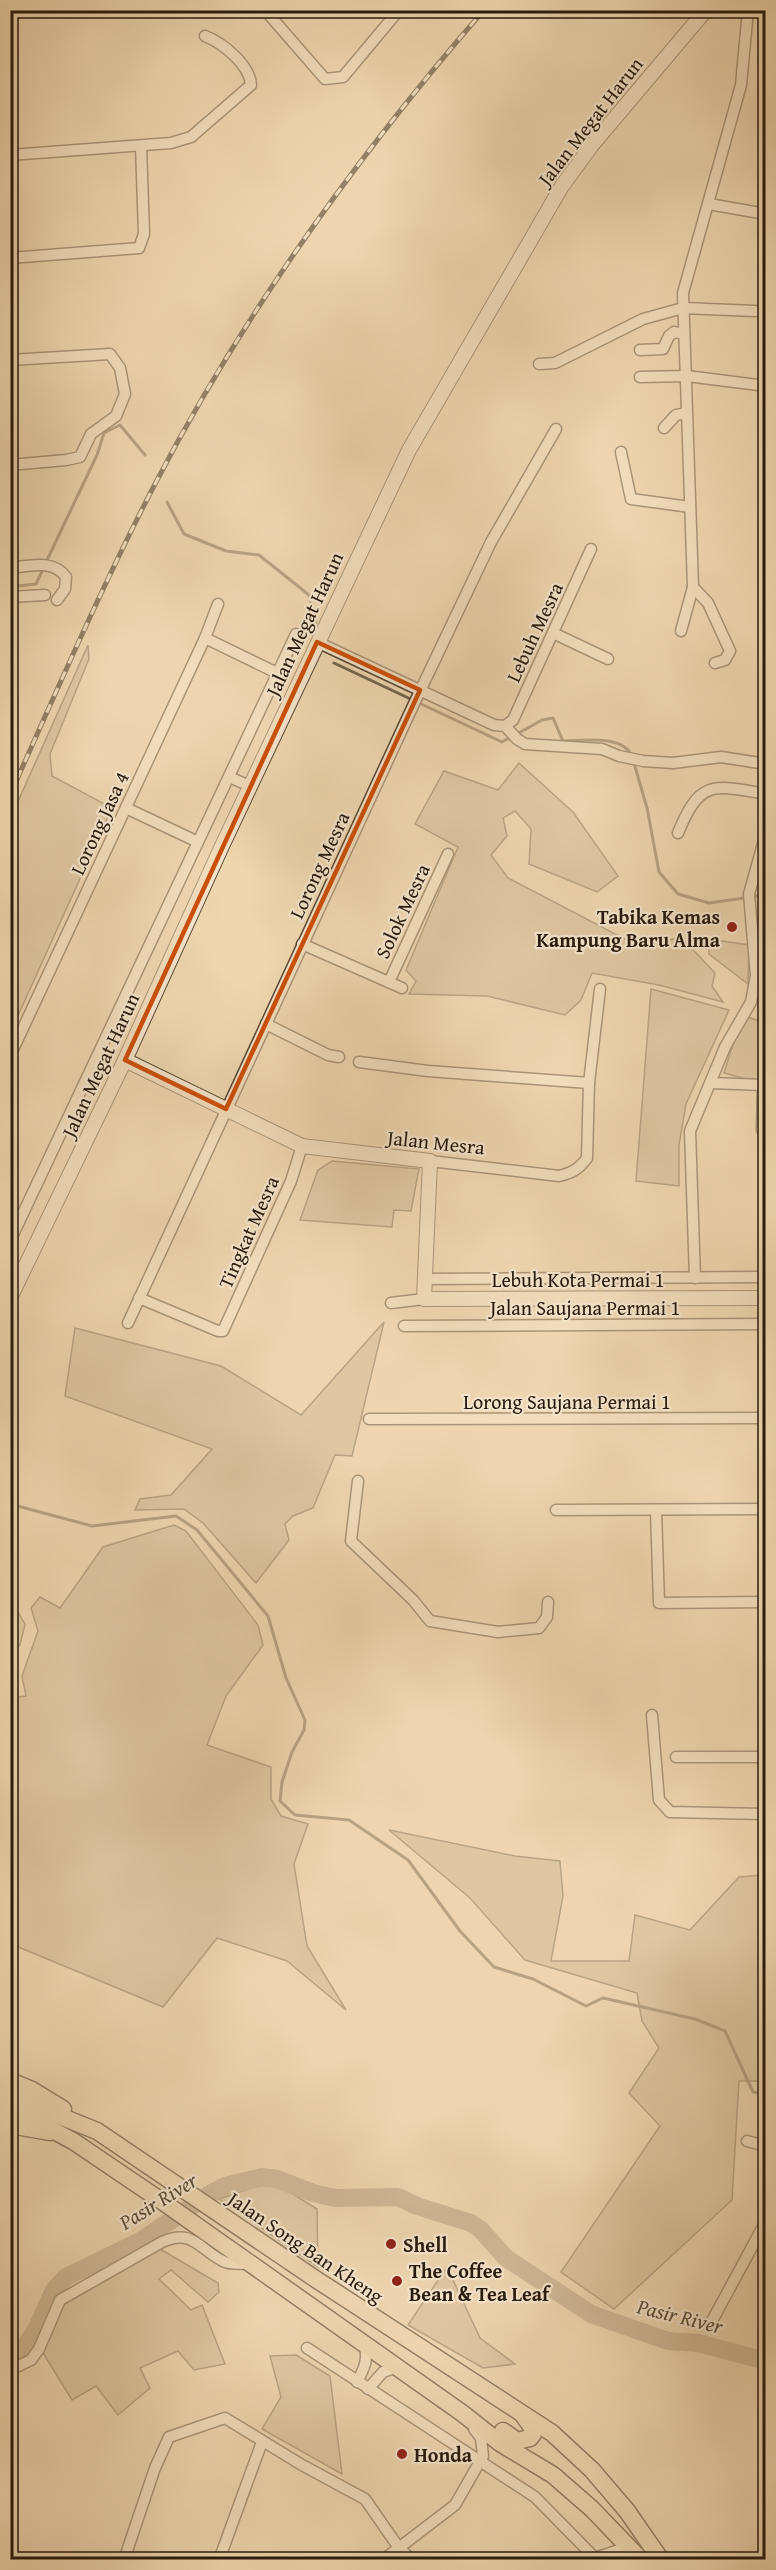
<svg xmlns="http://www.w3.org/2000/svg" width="776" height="2570" font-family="'Gentium Book Plus',serif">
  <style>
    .green { fill: #ccb693; stroke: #796850; stroke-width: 1.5 }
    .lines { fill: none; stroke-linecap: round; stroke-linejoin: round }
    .stream { stroke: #75644d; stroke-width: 3 }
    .river { stroke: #aa9678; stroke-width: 18 }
    .minor-casing { stroke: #584835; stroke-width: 13 }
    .tertiary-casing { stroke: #584835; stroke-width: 16 }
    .primary-casing { stroke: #26190c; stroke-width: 19 }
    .minor { stroke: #f4e4cb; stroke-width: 10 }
    .tertiary { stroke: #f4e4cb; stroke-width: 14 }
    .primary { stroke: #eed6af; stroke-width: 16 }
    .rail-casing { stroke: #26190c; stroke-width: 5 }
    .rail { stroke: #f4e4cb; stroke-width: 3; stroke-dasharray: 9; stroke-linecap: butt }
    .marked { fill: none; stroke: #cb4f0c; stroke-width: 4.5; stroke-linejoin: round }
    .poi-dot { fill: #8f2418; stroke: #f4e4cb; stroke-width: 2 }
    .labels { text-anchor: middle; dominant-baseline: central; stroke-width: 4.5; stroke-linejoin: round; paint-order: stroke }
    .street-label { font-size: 20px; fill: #26190c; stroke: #f4e4cb }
    .poi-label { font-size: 20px; font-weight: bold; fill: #26190c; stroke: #f4e4cb; text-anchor: start }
    .water-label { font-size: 21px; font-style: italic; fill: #5b4b37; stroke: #f4e4cb }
  </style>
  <rect width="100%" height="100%" fill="#eed6af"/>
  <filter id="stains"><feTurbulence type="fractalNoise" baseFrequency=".00333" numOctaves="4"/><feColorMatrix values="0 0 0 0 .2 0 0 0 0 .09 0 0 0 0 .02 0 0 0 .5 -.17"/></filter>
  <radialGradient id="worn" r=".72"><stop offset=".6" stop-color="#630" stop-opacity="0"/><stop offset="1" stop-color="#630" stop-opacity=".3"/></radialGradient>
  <!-- green -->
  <g class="green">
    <polygon points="88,645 89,659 50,754 52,776 112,808 11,1031 11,817"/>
    <polygon points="519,763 573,812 618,876 597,892 529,864 531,829 515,811 503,818 507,836 491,855 508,878 640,947 681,937 715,973 712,986 723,1002 659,985 592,973 581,1000 565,1015 487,996 409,994 416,981 406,970 458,847 415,824 444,771 498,790"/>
    <polygon points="708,939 749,945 748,984 709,954"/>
    <polygon points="765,949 765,997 758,996 762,984 760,954"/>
    <polygon points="651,989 729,1010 686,1104 679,1145 679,1186 636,1181"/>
    <polygon points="748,1017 765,1023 765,1084 724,1073 734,1041"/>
    <polygon points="332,1161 419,1169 411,1211 394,1210 392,1227 300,1220 318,1170"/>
    <polygon points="384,1322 352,1456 335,1455 313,1508 293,1516 285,1524 289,1540 256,1583 203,1523 184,1509 135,1510 140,1499 171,1495 212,1449 65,1396 75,1328 221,1366 301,1415"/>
    <polygon points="174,1525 186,1531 258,1625 263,1645 226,1696 207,1745 271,1767 271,1799 281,1816 308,1824 294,1864 307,1946 346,2010 287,1961 217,1938 163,2007 11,1944 11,1698 26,1696 22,1676 38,1631 31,1608 40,1597 60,1608 103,1547"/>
    <polygon points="10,1598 25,1624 20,1645 11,1653"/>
    <polygon points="389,1830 515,1856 560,1861 563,1896 551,1961 629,1961 635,1915 690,1930 739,1877 765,1875 765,2081 739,2081 732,2200 614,2309 561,2272 660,2126 629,2093 659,2048 642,2021 637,1993 525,1960 470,1898"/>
    <polygon points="269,2184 288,2191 317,2209 318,2267 219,2199 251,2188"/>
    <polygon points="160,2249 218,2283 219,2292 208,2302 171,2270 159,2279 191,2310 202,2305 225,2364 194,2370 178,2351 140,2368 150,2388 118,2415 96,2386 72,2400 43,2353 64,2304"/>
    <polygon points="447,2267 480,2338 515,2364 483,2368 408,2325"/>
    <polygon points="296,2355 330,2376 342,2474 262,2429 281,2397 270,2356"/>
  </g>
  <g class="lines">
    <!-- stream -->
    <g class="stream">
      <polyline points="167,502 184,534 226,551 259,555 309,595 316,623"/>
      <polyline points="47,560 97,455 104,433 120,425 145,455"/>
      <polyline points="10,587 36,584 43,569"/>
      <polyline points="334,663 502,742 511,737"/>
      <path d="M517,734L542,720L553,718L563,741C582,741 625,734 632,757"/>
      <polyline points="634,763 647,808 659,872 678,894 709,903 766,895"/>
      <polyline points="10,1504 92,1526 176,1516 197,1530 268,1616 286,1678 305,1720 304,1730 292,1752 282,1782 280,1801 295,1815 349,1820 408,1860 460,1931 494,1967 533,1979 586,2006 603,1998 695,2019 725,2031 753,2092 766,2094"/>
    </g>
    <!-- river -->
    <polyline class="river" points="10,2360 25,2347 37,2328 54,2290 66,2277 142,2240 210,2194 225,2186 262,2177 277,2179 313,2193 335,2198 398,2197 417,2206 471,2223 481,2230 506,2258 591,2314 668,2341 698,2343 766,2361"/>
    <defs>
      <g id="minor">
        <polyline points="265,10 325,79 343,77 399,10"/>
        <path d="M10,155L171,143L191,137L251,85C250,65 223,43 205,36"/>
        <polyline points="709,204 760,213"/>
        <polyline points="10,258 139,248 144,234 141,146"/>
        <polyline points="640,350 663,349 669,336 674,332 684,334"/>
        <polyline points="10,360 110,354 120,368 125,394 116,416 91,434 80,457 66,460 10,465"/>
        <polyline points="539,364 555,363 643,319 683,308 755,311"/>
        <polyline points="640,377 687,376 766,386"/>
        <polyline points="664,428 676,415 686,413"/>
        <polyline points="621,452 631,499 690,507"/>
        <path d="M10,568C30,566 53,559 66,577L65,589L57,600"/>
        <polyline points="10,597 45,595"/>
        <polyline points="681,631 693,587"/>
        <polyline points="553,633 608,659"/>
        <polyline points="205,638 277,673"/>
        <polyline points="317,642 494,725 505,726 517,739 525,744 602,749 619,756 643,761 673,763 721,757 766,764"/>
        <polyline points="715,663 725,660 730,651 708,603 693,587 683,293 741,85 748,10"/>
        <polyline points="505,726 513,720 591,549"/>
        <polyline points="229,777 250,786"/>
        <polyline points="126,808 198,842"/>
        <path d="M678,833C700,779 713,785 766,794"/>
        <polyline points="302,944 402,988"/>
        <polyline points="389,982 448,854"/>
        <polyline points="266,1024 328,1055 339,1057"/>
        <polyline points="10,1056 205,638 218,604"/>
        <polyline points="359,1062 428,1071 589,1083"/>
        <polyline points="711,1083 763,1085 762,1130"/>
        <path d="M430,1161L559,1176C572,1173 579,1169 587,1158L589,1083L600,989"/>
        <polyline points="10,1241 296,634"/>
        <polyline points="695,1278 690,1131 725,1047 751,1002 756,976 749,894 766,833"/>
        <polyline points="425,1279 766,1277"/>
        <polyline points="139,1298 218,1331 223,1331 291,1181 302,1146"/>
        <polyline points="391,1303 424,1299"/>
        <polyline points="128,1323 412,708 491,542 556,429"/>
        <polyline points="404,1326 766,1324"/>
        <polyline points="369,1419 766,1418"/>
        <polyline points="358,1481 351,1541 413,1600 430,1621 498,1632 539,1628 547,1617 548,1602"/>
        <polyline points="556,1510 766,1509"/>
        <polyline points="656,1510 659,1603 766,1602"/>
        <polyline points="652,1715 659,1800 670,1812 766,1814"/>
        <polyline points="676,1757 766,1757"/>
        <polyline points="747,2141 766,2146"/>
        <polyline points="712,2321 766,2221"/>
        <polyline points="307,2348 535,2497 595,2558 631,2546"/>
        <path d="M10,2370L31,2360L39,2349L60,2300L162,2242C194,2228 199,2250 225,2262C232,2265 241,2263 248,2264"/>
        <path d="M357,2382C364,2369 370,2357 363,2343"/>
        <polyline points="368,2389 383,2372 397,2367"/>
        <polyline points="10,2529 10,2544"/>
        <polyline points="124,2560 155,2468 169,2437 225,2418 302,2465 365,2499 399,2548 412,2560"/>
        <polyline points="219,2560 262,2442"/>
        <polyline points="383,2560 455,2505 483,2456 481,2438 474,2429"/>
      </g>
      <g id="tertiary">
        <polyline points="125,1060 302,1146 430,1161 424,1299 766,1298"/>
        <polyline points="10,1298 125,1060 222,846 409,450 562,186 592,145 706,10"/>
      </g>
      <g id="primary">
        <polyline points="10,2081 32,2090 63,2109"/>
        <polyline points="10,2096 97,2131 317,2280 552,2433 592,2470 627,2511 661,2560"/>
        <polyline points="13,2109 73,2141 166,2204 462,2413 500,2443 553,2475 592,2509 641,2560"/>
        <polyline points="10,2125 50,2132"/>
        <polyline points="503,2431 517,2441 530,2438 533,2434 531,2426 523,2415"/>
      </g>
    </defs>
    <!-- minor casing -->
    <use href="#minor" class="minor-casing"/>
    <!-- tertiary casing -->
    <use href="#tertiary" class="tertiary-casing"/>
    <!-- primary casing -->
    <use href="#primary" class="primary-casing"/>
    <!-- minor -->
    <use href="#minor" class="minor"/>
    <!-- tertiary -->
    <use href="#tertiary" class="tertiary"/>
    <!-- primary -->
    <use href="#primary" class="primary"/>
    <defs>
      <path id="rail" d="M10,795C57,690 102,586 155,484C244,313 357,156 484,10"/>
    </defs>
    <!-- rail casing -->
    <use href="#rail" class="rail-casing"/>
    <!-- rail -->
    <use href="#rail" class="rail"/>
  </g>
  <!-- marked area -->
  <path d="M0 0H776V2570H0ZM317,642L420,690L226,1109L125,1060Z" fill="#eed6af" fill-opacity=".55" fill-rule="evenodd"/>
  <path class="marked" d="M317,642L420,690L226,1109L125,1060Z"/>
  <!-- markers -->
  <g class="poi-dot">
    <circle cx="732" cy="927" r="6"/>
    <circle cx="391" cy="2244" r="6"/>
    <circle cx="397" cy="2281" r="6"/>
    <circle cx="402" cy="2454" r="6"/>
  </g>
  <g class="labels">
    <!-- street labels -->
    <g class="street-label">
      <text transform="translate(590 121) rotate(-52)">Jalan Megat Harun</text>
      <text transform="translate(304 624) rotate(-65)">Jalan Megat Harun</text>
      <text transform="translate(534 632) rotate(-65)">Lebuh Mesra</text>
      <text transform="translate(99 823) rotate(-65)">Lorong Jasa 4</text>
      <text transform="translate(319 865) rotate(-65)">Lorong Mesra</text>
      <text transform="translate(402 911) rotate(-65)">Solok Mesra</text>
      <text transform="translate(100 1065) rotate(-65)">Jalan Megat Harun</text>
      <text transform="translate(436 1142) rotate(6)">Jalan Mesra</text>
      <text transform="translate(248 1232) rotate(-66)">Tingkat Mesra</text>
      <text x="578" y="1279">Lebuh Kota Permai 1</text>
      <text x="585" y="1307">Jalan Saujana Permai 1</text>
      <text x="567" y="1401">Lorong Saujana Permai 1</text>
      <text transform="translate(306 2247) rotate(34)">Jalan Song Ban Kheng</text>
    </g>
    <!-- poi labels -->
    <g class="poi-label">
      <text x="720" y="916" text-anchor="end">Tabika Kemas<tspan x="720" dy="23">Kampung Baru Alma</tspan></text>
      <text x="403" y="2244">Shell</text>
      <text x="409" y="2270">The Coffee<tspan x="409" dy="23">Bean &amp; Tea Leaf</tspan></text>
      <text x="414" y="2454">Honda</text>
    </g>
    <!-- water labels -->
    <g class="water-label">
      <text transform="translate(158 2201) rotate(-32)">Pasir River</text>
      <text transform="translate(680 2316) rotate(14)">Pasir River</text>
    </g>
  </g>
  <!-- margin -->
  <rect width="776" height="2570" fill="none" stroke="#eed6af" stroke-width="36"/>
  <rect x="12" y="12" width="752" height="2546" fill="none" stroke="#26190c" stroke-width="3"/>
  <rect x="18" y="18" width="740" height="2534" fill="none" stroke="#26190c" stroke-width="1.5"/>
  <rect width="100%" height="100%" filter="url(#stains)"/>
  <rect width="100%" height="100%" fill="url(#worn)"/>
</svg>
